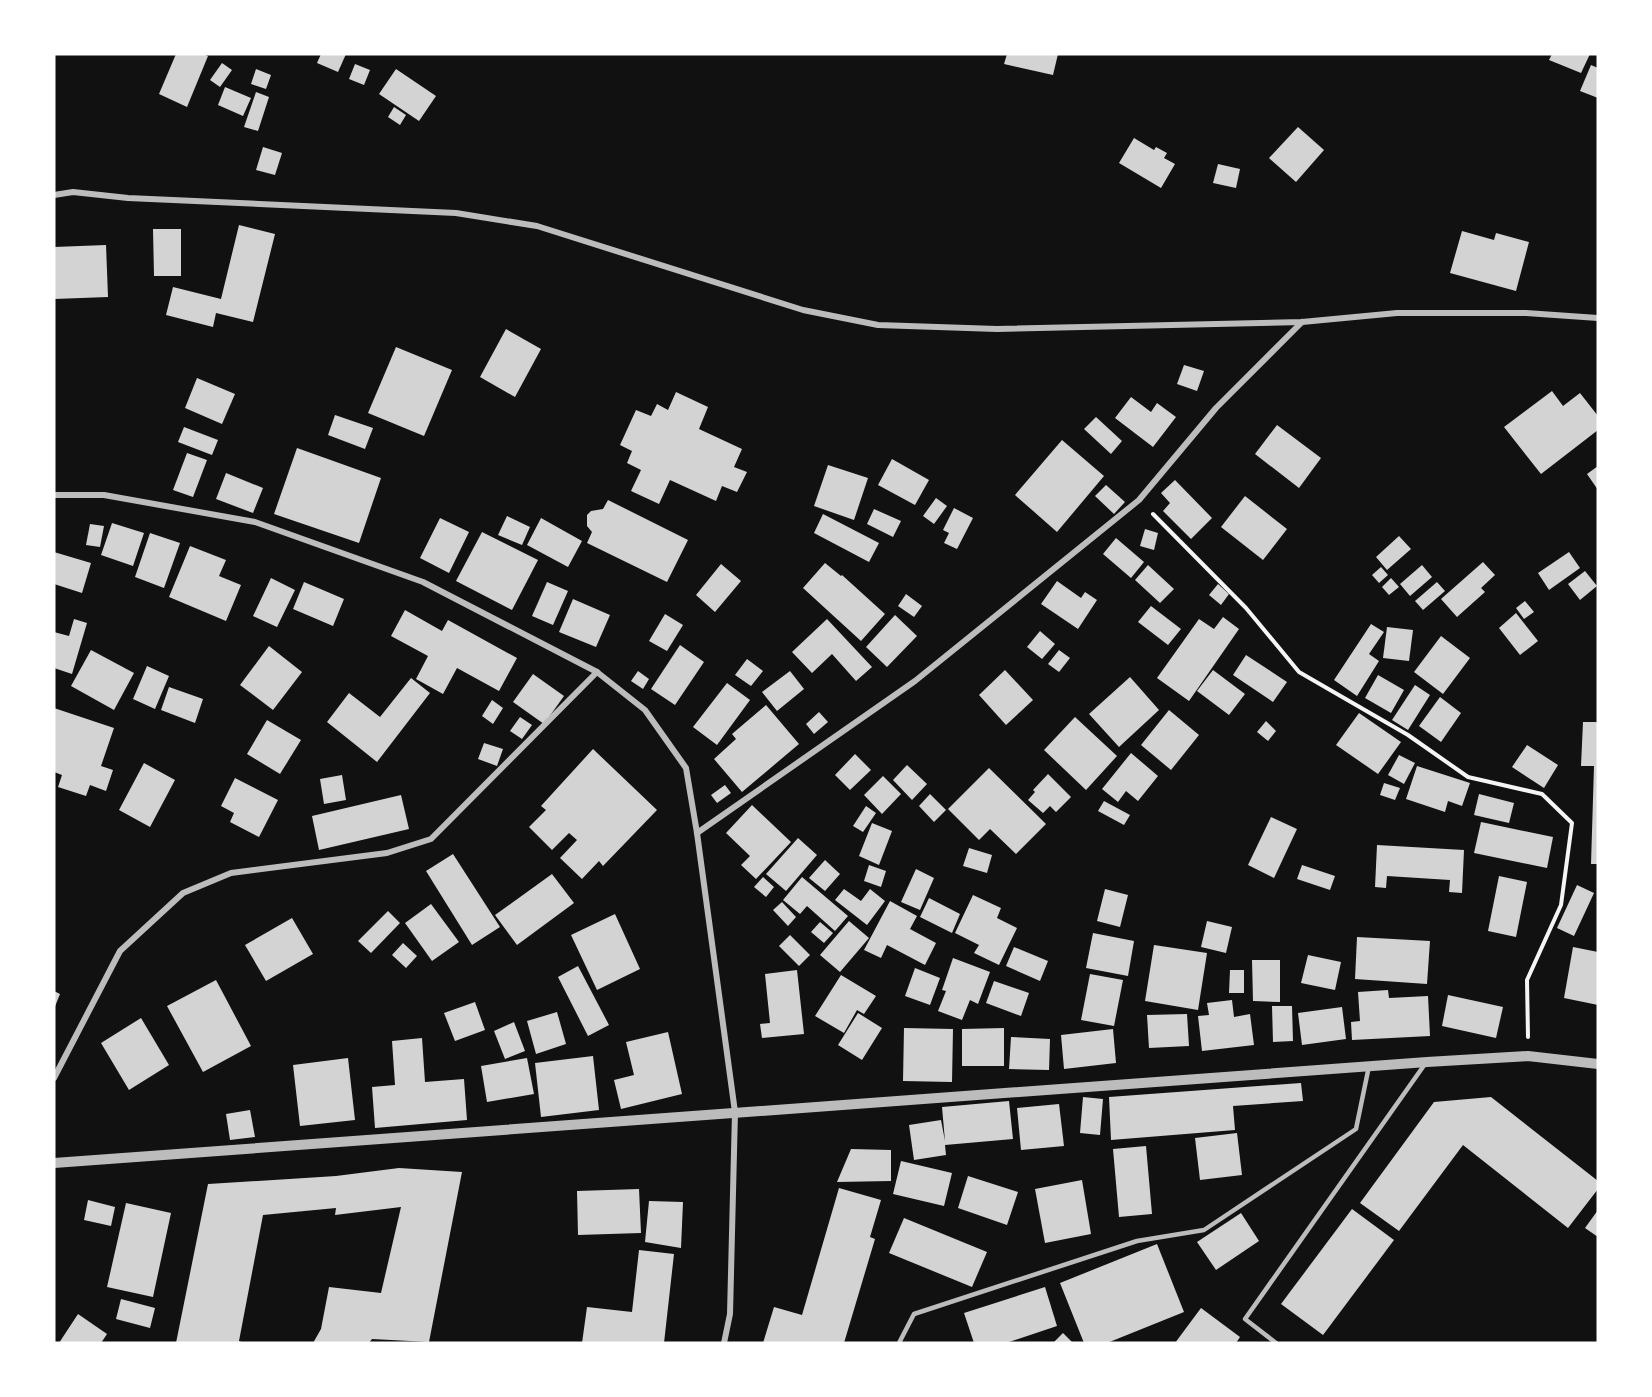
<svg xmlns="http://www.w3.org/2000/svg" width="1652" height="1397" font-family="Merriweather,serif">
  <style>
    .building { fill: #d3d3d3 }
    .lines { fill: none; stroke-linecap: round; stroke-linejoin: round }
    .path { stroke: #f5f5f5; stroke-width: 4 }
    .service { stroke: #bcbcbc; stroke-width: 4.5 }
    .minor { stroke: #bcbcbc; stroke-width: 6 }
    .tertiary { stroke: #bcbcbc; stroke-width: 10 }
  </style>
  <rect width="100%" height="100%" fill="#111"/>
  <!-- building -->
  <g class="building">
    <polygon points="176,54 203,54 208,56 187,107 159,94"/>
    <polygon points="321,54 346,54 338,72 317,63"/>
    <polygon points="1007,54 1058,54 1053,75 1004,64"/>
    <polygon points="1552,54 1590,54 1581,73 1549,60"/>
    <polygon points="222,63 232,70 220,87 210,80"/>
    <polygon points="355,64 370,70 364,85 349,79"/>
    <polygon points="1591,65 1598,68 1598,98 1580,91"/>
    <polygon points="256,69 271,75 266,89 251,84"/>
    <polygon points="396,69 436,96 419,121 379,94"/>
    <polygon points="225,87 251,98 243,116 218,105"/>
    <polygon points="256,92 269,97 258,131 244,127"/>
    <polygon points="394,107 406,115 400,125 388,117"/>
    <polygon points="1298,127 1324,150 1296,182 1269,158"/>
    <polygon points="1134,138 1154,150 1156,147 1167,153 1164,158 1175,164 1161,188 1119,163"/>
    <polygon points="263,147 282,153 275,175 256,170"/>
    <polygon points="1218,164 1240,169 1236,188 1213,183"/>
    <polygon points="239,225 275,234 253,322 216,313 213,327 166,315 173,287 221,299"/>
    <polygon points="153,229 181,229 181,276 154,276"/>
    <polygon points="1462,231 1494,240 1496,233 1529,242 1516,291 1450,273"/>
    <polygon points="106,245 108,297 54,299 54,247"/>
    <polygon points="506,329 541,349 515,397 480,377"/>
    <polygon points="396,347 452,370 424,436 368,413"/>
    <polygon points="1184,365 1204,371 1197,391 1177,384"/>
    <polygon points="197,378 235,394 222,424 185,408"/>
    <polygon points="1552,391 1563,406 1580,393 1598,416 1598,430 1541,474 1504,427"/>
    <polygon points="676,392 708,407 699,429 742,449 734,467 747,472 737,492 722,486 716,501 670,480 659,504 631,491 641,470 627,463 632,451 620,445 636,410 651,416 657,404 668,410"/>
    <polygon points="1131,397 1151,412 1157,403 1176,417 1153,447 1115,418"/>
    <polygon points="335,415 373,428 365,449 328,435"/>
    <polygon points="1096,417 1122,441 1111,454 1084,429"/>
    <polygon points="1277,425 1321,458 1299,488 1255,454"/>
    <polygon points="184,427 218,440 212,455 178,442"/>
    <polygon points="1062,440 1104,476 1057,532 1015,495"/>
    <polygon points="297,448 381,478 359,543 274,514"/>
    <polygon points="187,453 207,460 193,497 173,490"/>
    <polygon points="892,459 929,480 915,505 878,485"/>
    <polygon points="828,465 868,478 854,520 814,506"/>
    <polygon points="1598,466 1598,490 1587,474"/>
    <polygon points="226,473 263,488 253,513 216,499"/>
    <polygon points="1175,480 1212,518 1191,539 1163,511 1170,503 1161,493"/>
    <polygon points="1106,485 1125,502 1114,514 1095,496"/>
    <polygon points="1245,496 1287,529 1263,560 1221,527"/>
    <polygon points="936,498 947,506 934,524 923,516"/>
    <polygon points="608,500 688,540 667,582 587,543 592,532 587,526 587,515 591,511 603,509"/>
    <polygon points="954,508 973,518 957,549 944,543 949,533 943,530"/>
    <polygon points="874,509 901,521 893,537 867,524"/>
    <polygon points="823,514 879,543 869,562 814,533"/>
    <polygon points="507,516 530,527 522,545 498,535"/>
    <polygon points="440,518 469,532 449,573 420,558"/>
    <polygon points="541,518 582,541 568,567 527,545"/>
    <polygon points="112,523 144,533 133,566 101,555"/>
    <polygon points="90,524 104,526 100,547 86,545"/>
    <polygon points="1145,529 1158,533 1154,550 1140,546"/>
    <polygon points="482,532 538,560 512,610 456,581"/>
    <polygon points="150,533 180,543 164,588 135,577"/>
    <polygon points="1399,536 1411,549 1387,570 1376,557"/>
    <polygon points="1116,538 1144,562 1131,578 1103,554"/>
    <polygon points="190,546 226,560 219,576 241,585 226,621 169,597"/>
    <polygon points="54,552 91,563 82,593 54,584"/>
    <polygon points="1569,552 1580,568 1549,590 1538,573"/>
    <polygon points="1483,562 1495,575 1481,588 1485,592 1457,617 1441,599"/>
    <polygon points="825,563 841,576 842,575 885,614 861,641 803,588"/>
    <polygon points="721,564 741,581 715,612 696,595"/>
    <polygon points="1148,565 1174,589 1160,603 1135,580"/>
    <polygon points="1422,565 1432,577 1410,596 1400,584"/>
    <polygon points="1381,567 1388,575 1379,583 1372,575"/>
    <polygon points="1585,571 1597,586 1580,600 1568,584"/>
    <polygon points="271,578 295,590 277,627 253,616"/>
    <polygon points="1391,578 1399,587 1389,595 1382,587"/>
    <polygon points="1057,581 1081,598 1085,592 1097,600 1078,629 1041,604"/>
    <polygon points="304,582 344,599 333,626 293,609"/>
    <polygon points="547,582 568,591 553,625 532,616"/>
    <polygon points="1437,582 1445,591 1423,610 1415,601"/>
    <polygon points="1218,584 1229,594 1221,605 1209,595"/>
    <polygon points="906,594 922,606 914,617 898,606"/>
    <polygon points="573,599 610,615 596,647 559,632"/>
    <polygon points="1525,601 1534,612 1524,619 1516,608"/>
    <polygon points="1151,606 1181,629 1168,645 1138,622"/>
    <polygon points="405,610 442,631 448,620 517,658 499,691 457,668 443,694 416,679 428,656 391,636"/>
    <polygon points="1516,613 1538,641 1520,655 1499,628"/>
    <polygon points="665,614 683,625 667,651 649,641"/>
    <polygon points="895,615 917,636 887,667 866,647"/>
    <polygon points="1223,617 1239,629 1189,701 1157,678 1199,619 1214,629"/>
    <polygon points="74,619 87,623 72,674 54,668 54,632 69,636"/>
    <polygon points="827,619 872,667 856,681 832,654 812,673 792,652"/>
    <polygon points="1371,624 1384,632 1369,654 1379,661 1357,696 1334,680"/>
    <polygon points="1387,627 1413,630 1409,661 1383,658"/>
    <polygon points="1040,631 1055,644 1042,659 1027,647"/>
    <polygon points="1441,636 1470,658 1443,694 1414,672"/>
    <polygon points="680,645 704,662 675,705 651,689"/>
    <polygon points="269,646 302,672 273,710 240,685"/>
    <polygon points="91,650 134,673 114,710 71,686"/>
    <polygon points="1059,650 1070,658 1059,672 1048,664"/>
    <polygon points="1246,655 1287,682 1273,702 1233,675"/>
    <polygon points="747,659 763,671 751,686 735,675"/>
    <polygon points="147,666 169,676 155,709 133,699"/>
    <polygon points="1005,670 1033,700 1006,725 979,695"/>
    <polygon points="1213,670 1245,694 1229,715 1197,691"/>
    <polygon points="638,671 649,679 643,689 631,681"/>
    <polygon points="790,671 804,689 777,711 762,692"/>
    <polygon points="533,674 564,696 544,724 513,702"/>
    <polygon points="1378,675 1404,690 1391,713 1365,698"/>
    <polygon points="1130,677 1159,710 1119,747 1089,714"/>
    <polygon points="411,678 430,693 377,762 327,722 349,693 380,717"/>
    <polygon points="727,683 750,700 717,745 693,727"/>
    <polygon points="1415,685 1430,695 1408,730 1392,720"/>
    <polygon points="169,687 203,699 195,723 161,710"/>
    <polygon points="1440,697 1461,713 1441,742 1419,726"/>
    <polygon points="492,700 503,708 493,724 482,716"/>
    <polygon points="766,705 799,744 742,792 714,759 736,739 732,734"/>
    <polygon points="54,708 114,728 101,766 113,770 106,791 90,785 86,796 58,787 62,775 54,772"/>
    <polygon points="1169,710 1199,735 1171,770 1141,745"/>
    <polygon points="819,712 828,722 814,734 806,724"/>
    <polygon points="1359,713 1401,742 1378,774 1336,745"/>
    <polygon points="520,717 532,725 522,739 510,731"/>
    <polygon points="1075,717 1117,756 1086,790 1044,750"/>
    <polygon points="267,720 301,740 280,774 247,754"/>
    <polygon points="1266,721 1276,731 1268,741 1257,732"/>
    <polygon points="1583,722 1598,722 1598,864 1591,864 1594,766 1581,766"/>
    <polygon points="484,743 503,749 497,766 478,759"/>
    <polygon points="1527,745 1558,765 1544,788 1512,767"/>
    <polygon points="593,749 657,810 603,866 599,861 582,879 560,858 577,840 569,833 552,850 529,827 546,810 541,806"/>
    <polygon points="1131,753 1158,776 1138,801 1126,791 1118,802 1102,789"/>
    <polygon points="855,754 871,770 850,790 835,775"/>
    <polygon points="1399,755 1415,763 1404,784 1388,775"/>
    <polygon points="144,763 175,780 150,827 119,810"/>
    <polygon points="907,765 927,784 912,800 893,780"/>
    <polygon points="1417,766 1470,783 1462,806 1448,801 1445,812 1406,799"/>
    <polygon points="989,768 1046,824 1016,854 990,829 979,840 948,809"/>
    <polygon points="1048,774 1071,797 1056,812 1050,806 1043,813 1028,800 1035,792 1033,790"/>
    <polygon points="342,775 346,800 324,804 320,779"/>
    <polygon points="883,776 901,794 882,814 864,795"/>
    <polygon points="235,778 278,800 259,837 230,822 234,813 221,806"/>
    <polygon points="1384,783 1400,788 1395,800 1380,795"/>
    <polygon points="725,785 731,793 717,803 711,795"/>
    <polygon points="930,794 946,810 934,822 919,806"/>
    <polygon points="1479,794 1514,803 1509,823 1474,815"/>
    <polygon points="401,795 409,829 319,850 312,816"/>
    <polygon points="1104,801 1130,815 1124,825 1098,811"/>
    <polygon points="752,805 791,842 756,879 741,865 750,856 726,833"/>
    <polygon points="866,806 876,813 863,832 853,826"/>
    <polygon points="1271,817 1297,829 1274,878 1248,865"/>
    <polygon points="1481,822 1553,837 1547,868 1474,853"/>
    <polygon points="872,823 892,831 879,865 859,856"/>
    <polygon points="798,838 817,855 786,891 766,874"/>
    <polygon points="1377,845 1464,850 1462,893 1449,892 1450,880 1387,876 1386,888 1375,887"/>
    <polygon points="969,848 992,855 987,873 963,866"/>
    <polygon points="453,854 500,927 472,945 426,871"/>
    <polygon points="825,860 840,874 825,891 809,878"/>
    <polygon points="869,865 886,871 881,887 864,881"/>
    <polygon points="1302,865 1335,876 1330,890 1297,879"/>
    <polygon points="916,869 934,878 920,910 901,902"/>
    <polygon points="552,874 574,903 517,945 495,915"/>
    <polygon points="1499,876 1527,882 1516,937 1488,931"/>
    <polygon points="763,877 774,887 766,897 754,887"/>
    <polygon points="802,877 848,916 835,931 807,906 800,914 783,900"/>
    <polygon points="1577,885 1594,893 1574,936 1557,928"/>
    <polygon points="844,889 861,901 870,889 885,901 867,925 835,900"/>
    <polygon points="1105,889 1128,895 1120,927 1097,921"/>
    <polygon points="973,895 1001,908 997,918 1017,928 999,965 974,953 979,945 955,933"/>
    <polygon points="929,898 960,914 952,933 920,917"/>
    <polygon points="890,901 917,916 910,929 936,943 925,965 887,945 881,958 864,950"/>
    <polygon points="782,902 796,917 788,926 773,910"/>
    <polygon points="431,904 459,942 432,961 405,923"/>
    <polygon points="388,911 400,923 371,953 358,941"/>
    <polygon points="615,914 640,969 597,990 571,935"/>
    <polygon points="292,918 313,954 266,981 245,945"/>
    <polygon points="849,921 869,938 840,972 820,955"/>
    <polygon points="1207,921 1232,927 1226,953 1201,947"/>
    <polygon points="820,922 833,933 824,943 811,932"/>
    <polygon points="1093,933 1134,941 1128,976 1086,968"/>
    <polygon points="790,935 810,955 799,966 779,946"/>
    <polygon points="1357,937 1430,941 1427,984 1355,979"/>
    <polygon points="403,943 417,956 406,968 392,955"/>
    <polygon points="1154,945 1207,953 1198,1010 1145,1001"/>
    <polygon points="1014,947 1048,961 1040,981 1006,966"/>
    <polygon points="1573,947 1598,952 1598,1005 1564,998"/>
    <polygon points="1308,955 1341,962 1335,990 1301,983"/>
    <polygon points="953,958 990,972 978,1004 970,1000 962,1020 938,1011 946,991 942,990"/>
    <polygon points="1252,960 1280,960 1280,1002 1253,1001"/>
    <polygon points="578,966 609,1025 588,1036 558,977"/>
    <polygon points="915,968 940,978 930,1005 905,996"/>
    <polygon points="797,970 804,1034 762,1038 760,1024 770,1023 765,974"/>
    <polygon points="1230,970 1244,970 1244,993 1229,993"/>
    <polygon points="1090,974 1123,980 1114,1026 1081,1020"/>
    <polygon points="841,975 876,996 864,1014 857,1010 844,1033 815,1016"/>
    <polygon points="216,980 251,1046 203,1072 167,1006"/>
    <polygon points="994,981 1029,993 1021,1016 986,1003"/>
    <polygon points="1388,990 1389,998 1428,996 1430,1036 1352,1040 1351,1022 1360,1021 1358,992"/>
    <polygon points="54,991 60,994 54,1009"/>
    <polygon points="1448,995 1503,1007 1496,1038 1442,1026"/>
    <polygon points="1232,1000 1234,1017 1250,1014 1254,1045 1202,1051 1198,1016 1209,1015 1207,1003"/>
    <polygon points="475,1002 485,1030 455,1041 444,1013"/>
    <polygon points="1272,1006 1292,1006 1293,1041 1273,1042"/>
    <polygon points="1342,1007 1346,1039 1302,1045 1298,1013"/>
    <polygon points="557,1012 566,1044 536,1054 527,1021"/>
    <polygon points="858,1013 882,1028 862,1060 838,1045"/>
    <polygon points="1187,1014 1189,1046 1149,1048 1147,1015"/>
    <polygon points="141,1018 169,1065 129,1090 101,1043"/>
    <polygon points="514,1022 525,1051 505,1059 494,1031"/>
    <polygon points="904,1028 953,1029 952,1082 903,1081"/>
    <polygon points="1004,1028 1004,1066 962,1066 962,1029"/>
    <polygon points="1113,1029 1116,1063 1064,1069 1061,1035"/>
    <polygon points="668,1032 682,1094 621,1109 614,1080 634,1075 626,1042"/>
    <polygon points="1011,1037 1050,1039 1049,1070 1009,1069"/>
    <polygon points="422,1038 425,1082 464,1079 467,1120 375,1128 372,1087 395,1085 392,1041"/>
    <polygon points="593,1056 599,1110 541,1117 535,1063"/>
    <polygon points="348,1058 355,1120 300,1126 293,1065"/>
    <polygon points="527,1058 534,1094 487,1102 481,1066"/>
    <polygon points="1301,1083 1303,1101 1233,1106 1235,1130 1111,1140 1109,1097"/>
    <polygon points="1083,1097 1103,1099 1100,1135 1080,1133"/>
    <polygon points="1491,1097 1598,1181 1598,1189 1568,1228 1463,1145 1399,1231 1360,1203 1434,1102"/>
    <polygon points="1009,1101 1013,1139 945,1145 946,1155 914,1160 909,1125 941,1120 945,1141 942,1107"/>
    <polygon points="1059,1104 1064,1146 1021,1150 1017,1108"/>
    <polygon points="250,1110 255,1137 230,1140 226,1114"/>
    <polygon points="1237,1133 1242,1175 1200,1180 1195,1138"/>
    <polygon points="1146,1146 1152,1214 1119,1217 1113,1149"/>
    <polygon points="851,1149 891,1150 891,1181 837,1182"/>
    <polygon points="901,1161 952,1173 944,1206 893,1194"/>
    <polygon points="399,1168 462,1172 429,1342 372,1339 369,1343 313,1343 321,1329 329,1287 381,1293 401,1207 335,1215 336,1208 263,1215 239,1341 244,1343 176,1343 208,1184 336,1176"/>
    <polygon points="968,1176 1018,1192 1007,1225 958,1208"/>
    <polygon points="1082,1180 1091,1234 1045,1243 1035,1189"/>
    <polygon points="839,1188 881,1200 870,1237 875,1239 844,1343 763,1343 774,1307 802,1315"/>
    <polygon points="639,1189 641,1233 578,1235 577,1191"/>
    <polygon points="88,1200 115,1207 111,1226 84,1220"/>
    <polygon points="649,1201 683,1202 681,1248 645,1242"/>
    <polygon points="126,1203 171,1213 153,1297 107,1287"/>
    <polygon points="1352,1209 1394,1240 1323,1335 1281,1304"/>
    <polygon points="1598,1210 1598,1237 1585,1228"/>
    <polygon points="1241,1213 1259,1241 1216,1270 1197,1242"/>
    <polygon points="904,1218 987,1252 972,1287 889,1253"/>
    <polygon points="1157,1244 1184,1312 1107,1343 1084,1343 1060,1283"/>
    <polygon points="639,1250 674,1254 664,1343 582,1343 587,1307 632,1312"/>
    <polygon points="1045,1287 1057,1326 1006,1343 974,1343 964,1313"/>
    <polygon points="121,1299 155,1308 150,1328 116,1319"/>
    <polygon points="1201,1308 1240,1337 1236,1343 1175,1343"/>
    <polygon points="78,1314 107,1334 101,1343 59,1343"/>
    <polygon points="1063,1333 1073,1343 1053,1343"/>
  </g>
  <g class="lines">
    <!-- path -->
    <polyline class="path" points="1153,514 1246,608 1299,672 1408,735 1468,777 1542,794 1572,823 1561,905 1527,980 1528,1037"/>
    <!-- service -->
    <g class="service">
      <polyline points="899,1343 914,1314 1137,1241 1204,1230 1356,1129 1369,1066"/>
      <polyline points="1276,1343 1245,1319 1425,1064"/>
    </g>
    <!-- minor -->
    <g class="minor">
      <polyline points="54,195 73,192 128,198 456,213 537,226 803,310 878,325 997,329 1302,322 1397,313 1526,313 1598,318"/>
      <polyline points="54,495 104,495 255,522 423,582 597,672 645,710 686,768 697,833 735,1112 730,1314 724,1343"/>
      <polyline points="697,833 915,681 1139,500 1216,408 1302,322"/>
      <polyline points="54,1078 120,951 183,893 231,873 387,853 431,839 597,672"/>
    </g>
    <!-- tertiary -->
    <polyline class="tertiary" points="54,1163 1427,1062 1528,1056 1598,1064"/>
  </g>
  <!-- border -->
  <rect width="1652" height="1397" fill="none" stroke="#ffffff" stroke-width="111"/>
</svg>
